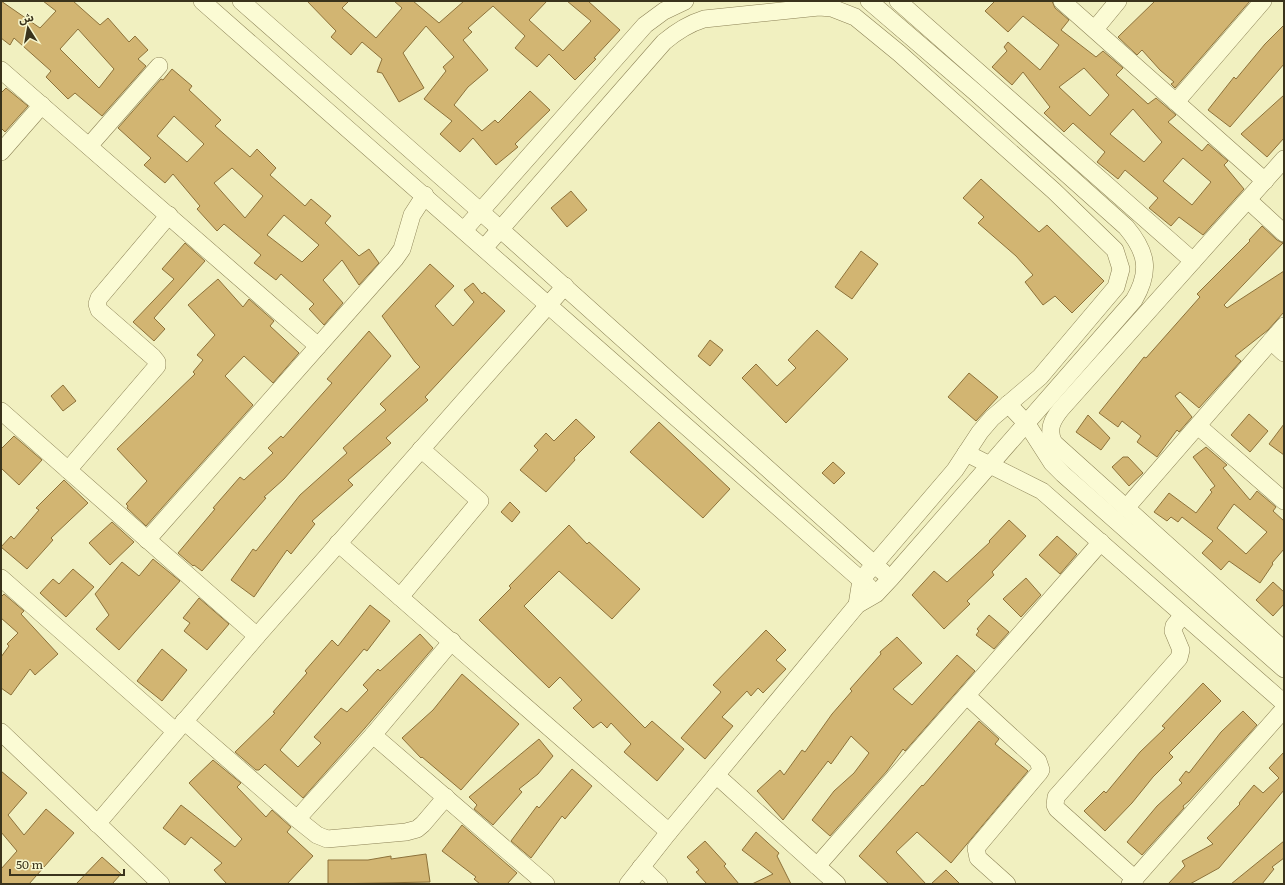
<svg xmlns="http://www.w3.org/2000/svg" width="1285" height="885" font-family="Literata,'Noto Sans Arabic',serif">
  <style>
    .building { fill: #d2b572; stroke: #8d723a; fill-rule: evenodd }
    .lines { fill: none; stroke-linecap: round; stroke-linejoin: round }
    .minor-casing { stroke: #8c8256; stroke-width: 18 }
    .minor { stroke: #fbfbd4; stroke-width: 17 }
  </style>
  <rect width="100%" height="100%" fill="#f1f0c0"/>
  <!-- building -->
  <g class="building">
    <path d="M1,1L40,28L56,11L43,1H73L100,25L108,18L129,42L135,36L148,50L138,59L146,66L102,116L75,93L68,99L46,77L51,71L14,38L10,45L1,38ZM78,29L114,69L99,88L60,49Z"/>
    <polygon points="307,1 349,1 342,8 376,38 402,8 394,1 413,1 439,23 464,1 547,1 529,20 563,51 591,21 567,1 588,1 620,30 594,58 596,59 575,80 549,54 537,67 515,48 525,36 493,6 468,28 472,32 463,40 488,70 468,87 454,105 482,131 495,120 498,123 530,91 550,110 515,144 518,147 496,165 473,138 460,152 440,134 452,121 424,99 446,71 443,67 454,57 426,26 403,53 424,88 399,102 382,73 377,72 382,59 362,42 351,55 331,37 336,31"/>
    <path d="M995,1H1052L1055,8L1069,20L1061,30L1096,57L1103,51L1123,68L1116,75L1148,104L1156,98L1176,115L1168,122L1202,151L1208,144L1228,161L1224,165L1244,189L1203,235L1179,217L1171,226L1149,208L1158,198L1125,170L1118,179L1097,162L1105,152L1073,123L1064,132L1044,113L1050,107L1023,72L1012,85L992,67L1007,51L1004,47L1008,42L1040,70L1059,45L1023,16L1008,32L985,11ZM1084,68L1109,95L1090,116L1059,87ZM1133,109L1162,142L1144,162L1110,134ZM1183,158L1211,182L1192,205L1163,181Z"/>
    <polygon points="1155,1 1250,1 1175,88 1171,84 1174,82 1160,70 1142,50 1137,55 1118,37"/>
    <polygon points="1284,25 1284,64 1230,127 1208,110 1234,77 1236,79 1265,44"/>
    <path d="M172,69L192,86L189,90L221,120L215,126L250,157L257,149L276,168L270,175L305,206L311,199L331,216L325,223L359,256L369,249L379,263L359,285L342,260L323,280L343,303L324,325L309,309L314,304L281,274L276,280L254,263L261,255L224,224L217,231L197,209L200,206L173,174L165,183L144,165L151,158L118,128L161,79L163,80ZM174,116L204,144L187,162L157,136ZM232,168L263,196L245,218L214,183ZM284,215L319,245L302,262L267,235Z"/>
    <polygon points="6,88 28,106 5,132 1,128 1,93"/>
    <polygon points="1284,95 1284,138 1267,157 1241,134"/>
    <polygon points="981,179 1039,232 1047,225 1104,281 1072,313 1055,296 1043,305 1025,282 1033,275 1016,256 978,223 984,217 963,198"/>
    <polygon points="571,191 587,210 567,227 551,208"/>
    <polygon points="1262,226 1277,240 1283,243 1224,305 1227,308 1284,271 1284,312 1268,330 1235,356 1241,361 1199,408 1180,392 1175,396 1192,417 1179,432 1177,430 1157,457 1137,442 1141,436 1122,421 1118,427 1099,413 1144,357 1146,358 1200,297 1197,294 1250,241 1249,240"/>
    <polygon points="185,243 205,261 154,318 165,329 154,341 133,322 174,279 162,269"/>
    <polygon points="861,251 878,264 852,299 835,287"/>
    <polygon points="430,264 454,286 435,306 453,326 474,302 464,290 473,283 482,294 484,292 505,311 425,397 428,400 386,438 391,443 348,480 353,485 312,521 315,524 291,554 287,550 254,597 231,580 253,549 256,551 300,495 347,453 343,448 386,410 380,404 420,367 415,362 382,316"/>
    <polygon points="218,279 243,307 249,299 274,321 270,326 299,353 273,383 244,356 225,376 253,405 146,526 127,508 128,506 126,504 147,481 117,449 195,374 193,372 203,360 197,355 215,335 188,305"/>
    <polygon points="817,330 848,359 786,423 742,378 756,364 777,386 796,368 788,360"/>
    <polygon points="369,331 391,356 284,479 264,497 266,498 202,571 194,565 193,566 178,553 215,509 213,508 240,477 244,480 273,453 268,448 281,436 283,438 332,383 327,379"/>
    <polygon points="710,340 723,350 710,366 698,356"/>
    <polygon points="969,373 998,397 976,421 948,397"/>
    <polygon points="63,385 76,401 63,411 51,396"/>
    <polygon points="1249,414 1268,431 1250,452 1231,435"/>
    <polygon points="1088,415 1110,438 1101,450 1076,432"/>
    <polygon points="576,419 595,437 574,458 575,460 546,492 520,470 538,450 534,446 546,433 554,441"/>
    <polygon points="659,422 730,489 703,518 630,452"/>
    <polygon points="1284,424 1284,455 1269,444"/>
    <polygon points="14,436 42,460 19,485 1,468 1,449"/>
    <path d="M1206,447L1227,465L1223,468L1250,500L1257,491L1276,507L1273,511L1284,521V549L1272,563L1273,564L1260,583L1229,561L1221,570L1202,553L1213,541L1182,517L1178,522L1171,517L1167,521L1154,512L1169,493L1196,513L1212,492L1210,490L1215,486L1193,457ZM1234,504L1267,532L1246,554L1217,528Z"/>
    <polygon points="1123,457 1128,457 1143,473 1129,486 1112,467"/>
    <polygon points="833,462 845,473 834,484 822,473"/>
    <polygon points="64,480 88,503 51,538 53,540 27,569 1,547 11,536 14,539 39,510 36,508"/>
    <polygon points="510,502 520,512 512,522 501,512"/>
    <polygon points="1009,520 1026,536 992,572 994,575 967,601 970,604 944,629 912,595 934,571 947,582 990,542 989,541"/>
    <polygon points="112,522 134,542 110,565 89,543"/>
    <polygon points="569,525 587,544 589,542 640,589 612,619 559,571 524,606 645,728 652,721 684,749 657,781 624,752 631,744 611,723 607,728 601,722 593,728 573,708 582,700 560,677 549,688 479,620 511,588 509,586"/>
    <polygon points="1057,536 1077,554 1060,574 1039,555"/>
    <polygon points="153,559 180,581 119,650 96,629 109,615 95,594 122,562 139,576"/>
    <polygon points="73,569 94,587 66,617 40,593 53,579 59,584"/>
    <polygon points="1026,578 1041,595 1021,617 1003,599"/>
    <polygon points="1273,582 1284,592 1284,604 1273,616 1256,600"/>
    <polygon points="4,594 24,611 21,614 58,654 35,675 30,669 11,695 1,688 1,657 9,646 7,644 18,633 1,618 1,597"/>
    <polygon points="199,598 229,624 207,650 184,631 190,623 183,618"/>
    <polygon points="370,605 390,621 367,651 364,649 280,750 298,767 321,743 314,737 341,708 347,712 368,690 363,685 378,669 380,671 420,634 433,648 365,728 303,798 265,764 259,770 256,770 235,752 275,713 273,712 307,673 305,671 332,640 338,646"/>
    <polygon points="989,615 1009,632 994,649 976,635 979,631 977,629"/>
    <polygon points="766,630 786,650 776,660 786,669 763,693 758,688 751,696 747,691 722,717 733,726 705,759 681,738 721,692 713,685"/>
    <polygon points="897,637 922,663 893,689 912,705 957,655 975,671 905,751 903,749 887,771 830,836 812,820 834,791 854,773 869,753 851,736 831,764 828,761 783,820 757,791 780,770 784,775 802,750 805,752 832,714 852,691 850,689 881,654 880,652"/>
    <polygon points="162,649 187,670 162,701 137,681"/>
    <polygon points="462,674 519,724 461,790 422,757 421,758 402,738 433,710"/>
    <polygon points="1203,683 1221,701 1169,753 1173,757 1153,777 1132,803 1105,831 1084,811 1104,791 1106,793 1140,752 1165,728 1162,726"/>
    <polygon points="1243,711 1257,725 1189,801 1183,806 1184,808 1142,855 1127,842 1157,806 1182,783 1179,780 1186,771 1189,773 1221,732"/>
    <polygon points="979,721 999,739 995,744 1028,771 951,863 917,832 896,852 926,884 889,884 859,856 922,785 923,786"/>
    <polygon points="539,739 553,756 538,774 519,789 522,792 493,825 474,809 477,805 469,797"/>
    <polygon points="1284,752 1284,790 1219,868 1190,884 1168,884 1185,866 1182,861 1213,844 1207,838 1240,804 1239,803 1254,785 1263,793 1279,778 1269,768"/>
    <polygon points="213,760 241,783 237,787 266,817 272,810 291,827 287,832 313,856 287,884 227,884 214,870 222,863 191,837 185,845 163,828 181,805 235,847 242,839 189,783"/>
    <polygon points="572,769 592,786 565,819 562,816 531,858 511,841 537,806 539,808"/>
    <polygon points="1,771 27,793 8,815 24,835 46,809 74,833 29,884 1,884 1,869 17,851 1,832"/>
    <polygon points="462,825 517,873 507,884 480,884 474,879 476,877 442,851"/>
    <polygon points="756,832 779,853 777,856 791,884 752,884 773,874 742,850"/>
    <polygon points="705,841 726,864 724,866 739,884 707,884 696,872 699,870 687,857"/>
    <polygon points="1284,841 1284,858 1272,867 1274,869 1262,884 1231,884"/>
    <polygon points="426,854 430,882 328,884 328,860 368,860 391,856 391,859"/>
    <polygon points="102,857 121,874 112,884 76,884"/>
    <polygon points="946,870 960,884 931,884"/>
  </g>
  <g class="lines">
    <defs>
      <g id="minor">
        <polyline points="202,1 869,587"/>
        <polyline points="241,1 480,211 883,572"/>
        <polyline points="898,1 1193,261"/>
        <polyline points="1062,1 1265,181"/>
        <polyline points="1095,29 1118,1"/>
        <polyline points="1,70 318,346"/>
        <polyline points="1176,102 1263,1"/>
        <polyline points="89,146 159,66"/>
        <polyline points="1,152 42,105"/>
        <path d="M1284,159L1061,409C1052,420 1047,430 1054,443L1284,650"/>
        <polyline points="1248,200 1284,233"/>
        <polyline points="464,230 645,25 664,11 685,1"/>
        <path d="M484,248L664,42C677,31 688,24 704,19L819,7L832,8L855,17L899,53L1054,191L1115,250L1121,269L1116,287L1040,377L992,418L980,432L955,470L861,580L857,605"/>
        <polyline points="1271,341 1284,353"/>
        <polyline points="1008,404 1027,424 1052,463 1063,474 1284,669"/>
        <polyline points="1,411 257,636"/>
        <polyline points="1198,426 1284,501"/>
        <polyline points="966,453 1042,491 1284,703"/>
        <polyline points="68,470 157,366 157,362 153,357 99,310 97,304 99,298 169,215"/>
        <polyline points="1126,508 1284,326"/>
        <polyline points="147,540 395,259 402,249 412,215 425,195"/>
        <polyline points="338,543 669,832"/>
        <polyline points="1,578 175,731"/>
        <polyline points="400,597 480,501 421,449"/>
        <polyline points="967,696 1038,761 1041,770 1039,773 976,848 978,858 1007,884"/>
        <polyline points="184,721 297,819 317,835 327,839 406,832 417,829 423,824 446,797"/>
        <polyline points="1,732 161,884"/>
        <polyline points="373,735 546,884"/>
        <polyline points="716,775 837,884"/>
        <polyline points="297,819 373,735 452,641"/>
        <polyline points="97,824 257,636 565,286"/>
        <polyline points="817,866 1101,542"/>
        <polyline points="641,867 659,884"/>
        <polyline points="1135,879 1057,809 1055,805 1056,797 1179,658 1181,650 1173,631 1174,626 1183,615"/>
        <path d="M628,884L669,832L857,605L876,594L891,578L1134,300C1151,271 1147,252 1126,227L975,92L869,1"/>
        <polyline points="1130,884 1284,709"/>
      </g>
    </defs>
    <!-- minor casing -->
    <use href="#minor" class="minor-casing"/>
    <!-- minor -->
    <use href="#minor" class="minor"/>
  </g>
  <!-- border -->
  <rect width="1285" height="885" fill="none" stroke="#3a331c" stroke-width="4"/>
  <!-- north arrow -->
  <g transform="translate(28 28) rotate(349)" stroke="#f8f8d0" stroke-width="3" paint-order="stroke">
  <path d="M0-3L7 15L0 10L-7 15Z" fill="#3a331c"/>
  <text y="-6" font-size="11" font-weight="bold" text-anchor="middle" fill="#3a331c">ش</text>
  </g>
  <!-- scale -->
  <path d="M10 869v6h114v-6" fill="none" stroke="#3a331c" stroke-width="2"/>
  <text x="16" y="869" font-size="12" fill="#3a331c" stroke="#f8f8d0" stroke-width="3" paint-order="stroke">50 m</text>
</svg>
